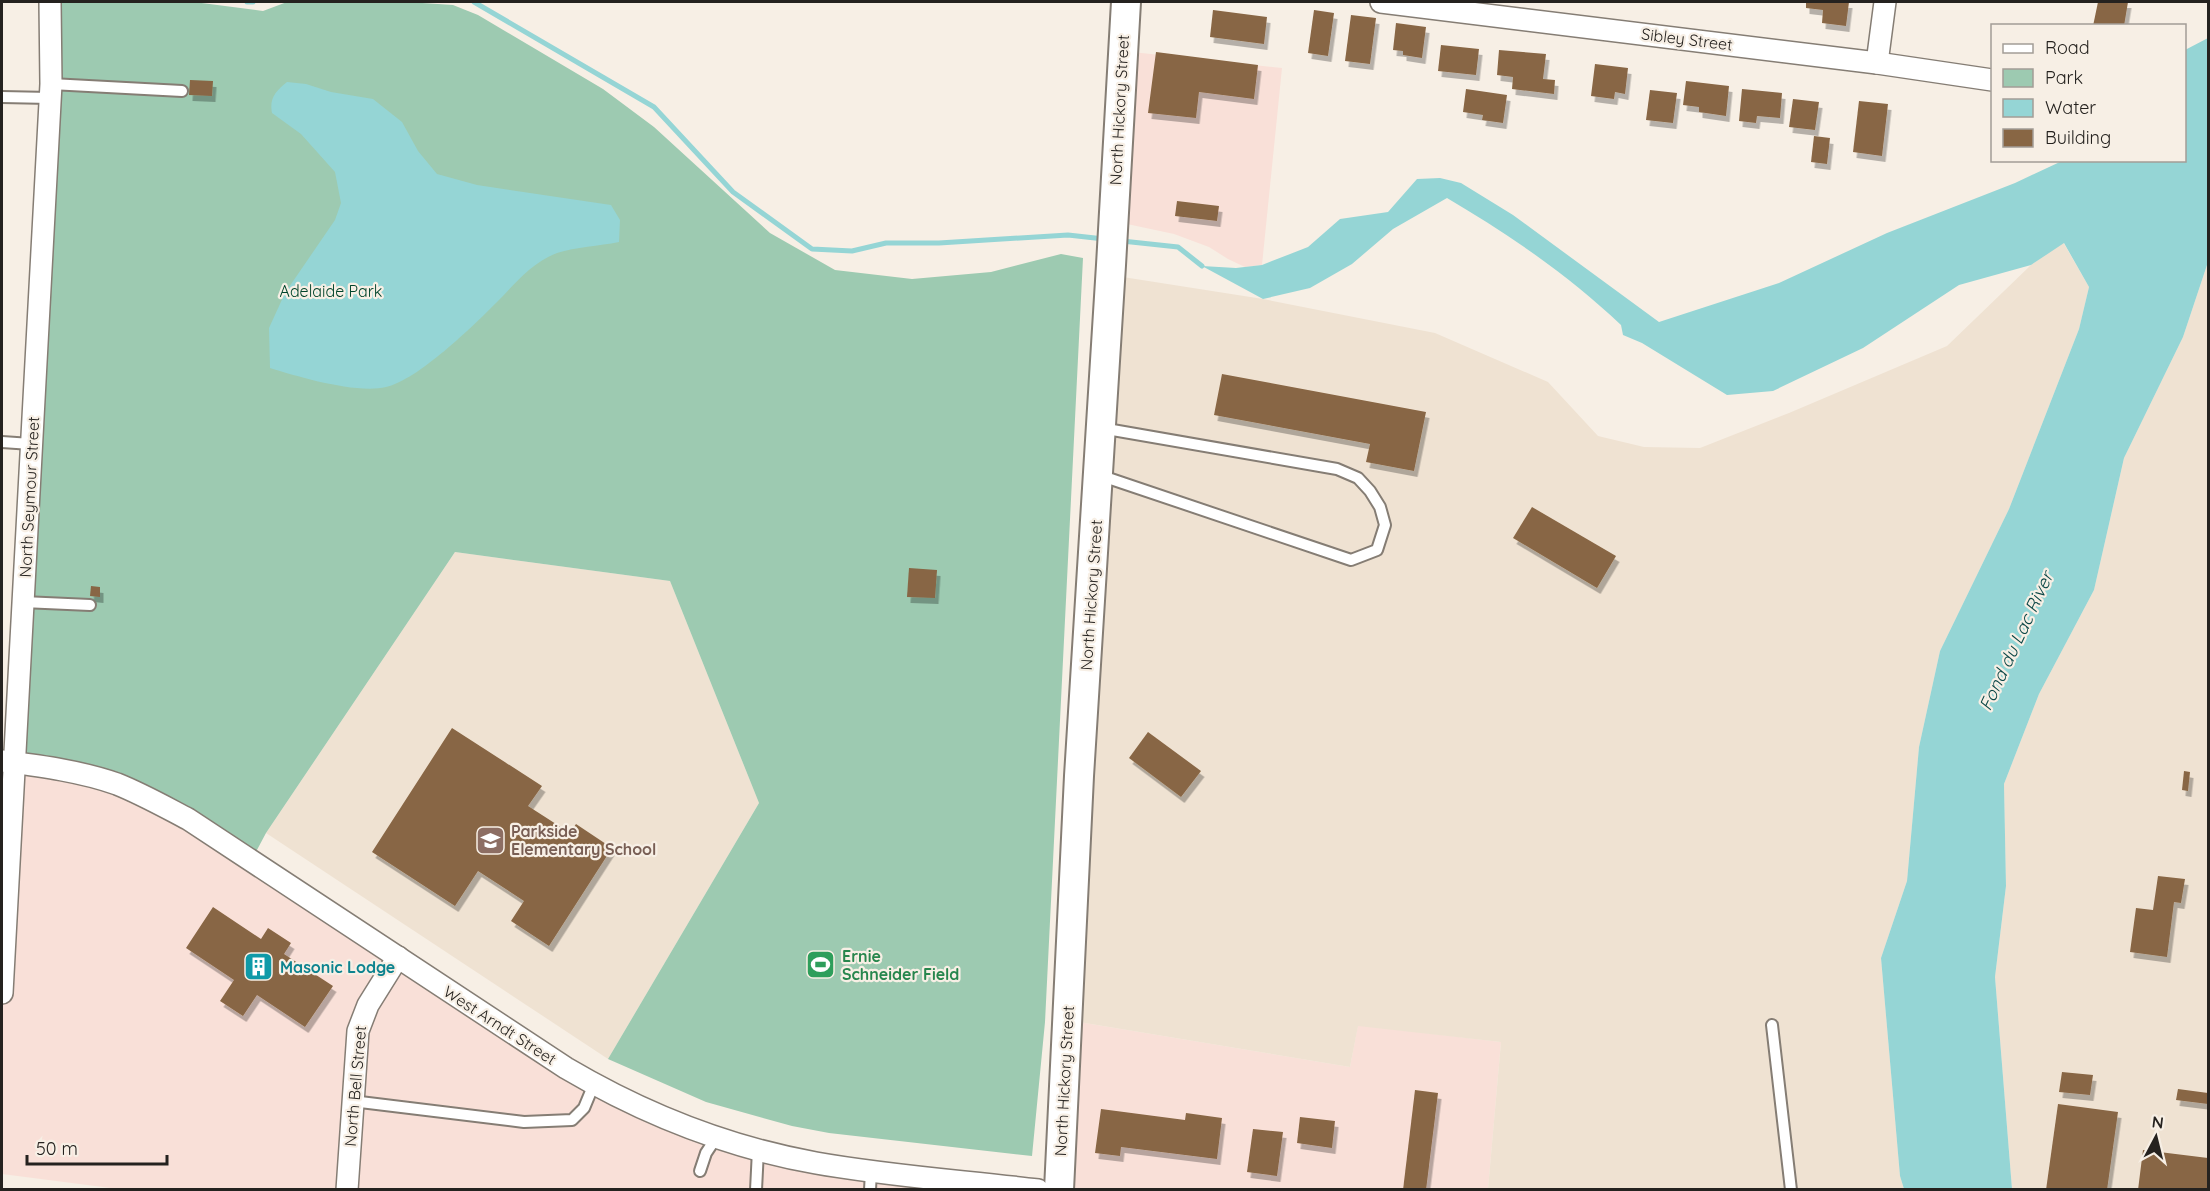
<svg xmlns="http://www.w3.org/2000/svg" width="2210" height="1191" font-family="Quicksand,sans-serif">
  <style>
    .commercial { fill: #f9e0d8 }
    .built { fill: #efe2d2 }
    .green { fill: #9dcab1 }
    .water { fill: #95d5d5 }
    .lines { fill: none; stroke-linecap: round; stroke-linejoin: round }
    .stream { stroke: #95d5d5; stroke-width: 5 }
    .building { fill: #864; filter: url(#shadow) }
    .lane-casing { stroke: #857d74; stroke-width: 14 }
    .street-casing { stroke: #857d74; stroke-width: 24 }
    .secondary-casing { stroke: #857d74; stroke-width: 32 }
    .lane { stroke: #fff; stroke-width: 10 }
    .street { stroke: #fff; stroke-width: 21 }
    .secondary { stroke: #fff; stroke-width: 28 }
    .labels { text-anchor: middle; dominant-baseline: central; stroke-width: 4.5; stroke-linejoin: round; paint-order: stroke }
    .street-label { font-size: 16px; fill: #25221f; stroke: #f7efe5 }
    .park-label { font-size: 16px; fill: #01442b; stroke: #f7efe5 }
    .education-label { font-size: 16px; font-weight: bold; fill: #785e54; stroke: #f7efe5; text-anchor: start }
    .leisure-label { font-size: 16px; font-weight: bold; fill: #27864d; stroke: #f7efe5; text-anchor: start }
    .culture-label { font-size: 16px; font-weight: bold; fill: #0d838f; stroke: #f7efe5; text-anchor: start }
    .water-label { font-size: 18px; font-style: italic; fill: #0a4646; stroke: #f7efe5 }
  </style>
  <defs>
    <filter id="shadow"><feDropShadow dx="3.5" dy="6" stdDeviation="0" flood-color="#0004"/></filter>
  </defs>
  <rect width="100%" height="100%" fill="#f7efe5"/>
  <!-- commercial -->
  <g class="commercial">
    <polygon points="1123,51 1282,68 1262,265 1245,267 1228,259 1209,247 1174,234 1113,221"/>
    <polygon points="15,763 115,784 507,1030 716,1138 1038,1189 126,1190 2,1174 2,993"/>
    <polygon points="1067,1020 1350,1067 1358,1025 1501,1042 1488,1189 1059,1190"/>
  </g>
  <!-- built -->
  <g class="built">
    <polygon points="2063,242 2089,287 2079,329 2009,509 1940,651 1919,747 1907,881 1881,958 1900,1176 1904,1189 1488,1189 1501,1042 1358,1026 1350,1067 1067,1020 1110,275 1263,299 1435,333 1548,382 1598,436 1644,447 1700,448 1789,413 1947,346 2031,265"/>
    <polygon points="2208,262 2208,1189 2012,1189 1995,977 2006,886 2004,784 2039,694 2094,590 2124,458 2183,337"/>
    <polygon points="455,552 670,581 759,803 608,1059 266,833"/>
  </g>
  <!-- green -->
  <polygon class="green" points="50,2 194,2 263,11 287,2 407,2 453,5 478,15 603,89 654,127 770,233 835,270 912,279 991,272 1061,254 1083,258 1045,1022 1032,1156 829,1133 792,1126 706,1102 608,1059 759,803 670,581 455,552 266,833 251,861 147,797 15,763"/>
  <!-- water -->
  <g class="water">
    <path d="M2208,38V262L2183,337L2124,458L2094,590L2039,694L2004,784L2006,886L1995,977L2012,1189H1904L1900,1176L1881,958L1907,881L1919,747L1940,651L2009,509L2079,329L2089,287L2064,243L2031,265L1959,285L1863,348L1773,391L1727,395L1642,343L1623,335L1621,325C1568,275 1510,235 1447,198L1393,229L1352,264L1310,288L1263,299L1202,266L1236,268L1262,265L1308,247L1340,219L1388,212L1417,179L1440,178L1461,183L1513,215L1659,322L1779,283L1887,233L2015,183L2062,161L2184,160L2185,50Z"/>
    <path d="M287,82L306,84L331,92L373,99L402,122L418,151L437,174L477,185L611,205L620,220L619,242C599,246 576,247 557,253C532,262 514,285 497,302C473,326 418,380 386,387C356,394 299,377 270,368L269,328L285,293L335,220L341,203L335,172L301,134L272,113C269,98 276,91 287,82Z"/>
  </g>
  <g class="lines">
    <!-- stream -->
    <g class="stream">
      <polyline points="247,2 253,2"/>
      <polyline points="474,2 654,107 733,192 812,249 852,251 886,243 939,243 1068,235 1104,239"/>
      <polyline points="1122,241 1178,247 1202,266"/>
    </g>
  </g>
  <!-- building -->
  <g class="building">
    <polygon points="1806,2 1849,2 1846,26 1822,23 1823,10 1806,8"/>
    <polygon points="2098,2 2128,2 2124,26 2093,26"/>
    <polygon points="1213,10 1267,17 1264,44 1210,37"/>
    <polygon points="1314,10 1334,13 1328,56 1308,53"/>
    <polygon points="1351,15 1376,18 1370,64 1345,61"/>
    <polygon points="1396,23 1426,27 1422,58 1403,55 1403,51 1393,50"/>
    <polygon points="1441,45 1479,49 1476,75 1438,71"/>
    <polygon points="1499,50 1546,54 1543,79 1555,80 1554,94 1512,89 1513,77 1497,75"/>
    <polygon points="1156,52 1258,65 1254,99 1199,92 1196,118 1148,113"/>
    <polygon points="1595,64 1628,68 1625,94 1615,92 1614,99 1591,96"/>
    <polygon points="190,80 213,81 212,96 189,95"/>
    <polygon points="1686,81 1729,86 1726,116 1699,112 1699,107 1683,105"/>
    <polygon points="1466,89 1507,95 1503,123 1482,120 1483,115 1463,112"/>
    <polygon points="1742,89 1782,93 1780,118 1757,116 1756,123 1739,121"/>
    <polygon points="1650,90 1677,93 1673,123 1646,120"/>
    <polygon points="1793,99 1819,102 1815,130 1789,127"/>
    <polygon points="1859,101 1888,104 1882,156 1853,152"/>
    <polygon points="1814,136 1830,138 1827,164 1811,162"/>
    <polygon points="1177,201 1219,206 1217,221 1175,216"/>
    <polygon points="1222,374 1426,412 1414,471 1366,462 1370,444 1214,415"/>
    <polygon points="1532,507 1616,556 1597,588 1513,538"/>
    <polygon points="909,568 937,570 935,598 907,597"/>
    <polygon points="91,586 100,587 100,597 90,596"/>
    <polygon points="452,728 542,786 528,806 570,833 576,824 612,848 549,946 511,921 524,901 478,871 455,906 372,852"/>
    <polygon points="1148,732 1201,771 1181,797 1129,758"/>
    <polygon points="2184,771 2190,772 2188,791 2182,790"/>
    <polygon points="2158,876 2185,879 2181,903 2174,902 2167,957 2130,952 2136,908 2153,910"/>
    <polygon points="213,907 261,939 268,928 291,943 284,954 333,986 305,1027 257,995 243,1016 220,1001 234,980 186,948"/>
    <polygon points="2062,1072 2093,1075 2090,1095 2059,1092"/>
    <polygon points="2178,1089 2208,1093 2208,1104 2176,1100"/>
    <polygon points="1415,1090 1438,1093 1426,1190 1403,1190"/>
    <polygon points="2058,1104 2118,1112 2107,1190 2046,1190"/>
    <polygon points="1101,1109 1185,1120 1186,1113 1222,1118 1217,1159 1121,1147 1120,1156 1095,1153"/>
    <polygon points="1300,1117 1335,1121 1332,1148 1297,1143"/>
    <polygon points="1253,1129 1283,1132 1277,1176 1247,1172"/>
    <polygon points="2143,1150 2208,1158 2208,1190 2138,1190"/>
  </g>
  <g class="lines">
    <defs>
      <g id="lane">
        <polyline points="51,84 182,91"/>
        <polyline points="2,97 50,98"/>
        <polyline points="2,442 31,444"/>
        <polyline points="1099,475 1351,560 1377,550 1385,525 1380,507 1370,491 1358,478 1337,469 1101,428"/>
        <polyline points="23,602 90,605"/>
        <polyline points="1772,1025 1791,1190"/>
        <polyline points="352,1101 524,1122 572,1120 584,1108 594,1084"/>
        <polyline points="700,1171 706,1153 716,1138"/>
        <polyline points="756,1190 758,1150"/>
        <polyline points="870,1190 871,1171"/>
      </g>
      <g id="street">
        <polyline points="1381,2 1877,63 1992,80"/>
        <polyline points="1877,63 1885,2"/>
        <path d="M2,761C40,766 80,771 117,784C142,794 165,807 188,819L566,1068C644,1114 727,1147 816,1163C889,1176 964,1181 1038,1190"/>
        <polyline points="2,993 51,84 50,2"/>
        <polyline points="347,1190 358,1031 368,1005 398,957"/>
      </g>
      <polyline id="secondary" points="1059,1190 1079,776 1111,265 1126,2"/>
    </defs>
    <!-- lane casing -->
    <use href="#lane" class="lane-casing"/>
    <!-- street casing -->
    <use href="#street" class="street-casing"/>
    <!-- secondary casing -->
    <use href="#secondary" class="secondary-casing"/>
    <!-- lane -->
    <use href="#lane" class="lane"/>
    <!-- street -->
    <use href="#street" class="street"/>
    <!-- secondary -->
    <use href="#secondary" class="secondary"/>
  </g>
  <!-- icons -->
  <defs>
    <symbol id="school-square" viewBox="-11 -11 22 22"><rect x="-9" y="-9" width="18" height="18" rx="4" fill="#8d6e63" stroke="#f7efe5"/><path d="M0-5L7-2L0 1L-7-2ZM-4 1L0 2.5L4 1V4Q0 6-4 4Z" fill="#fff"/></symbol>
    <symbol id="stadium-square" viewBox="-11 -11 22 22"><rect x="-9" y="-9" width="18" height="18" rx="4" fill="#2e9e5b" stroke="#f7efe5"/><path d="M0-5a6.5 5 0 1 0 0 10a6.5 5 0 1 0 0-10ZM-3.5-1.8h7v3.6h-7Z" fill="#fff"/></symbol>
    <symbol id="building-square" viewBox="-11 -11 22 22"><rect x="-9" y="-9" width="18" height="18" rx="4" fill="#0f9aa8" stroke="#f7efe5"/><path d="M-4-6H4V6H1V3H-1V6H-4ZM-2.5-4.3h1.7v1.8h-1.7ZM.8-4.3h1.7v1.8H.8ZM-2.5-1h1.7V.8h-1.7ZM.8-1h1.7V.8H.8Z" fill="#fff"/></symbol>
  </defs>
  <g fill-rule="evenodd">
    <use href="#school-square" x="474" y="824" width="33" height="33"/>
    <use href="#stadium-square" x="804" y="948" width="33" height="33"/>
    <use href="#building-square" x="242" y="950" width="33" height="33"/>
  </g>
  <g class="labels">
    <!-- street labels -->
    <g class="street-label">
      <text transform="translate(1687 39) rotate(7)">Sibley Street</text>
      <text transform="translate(1119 110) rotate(-87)">North Hickory Street</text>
      <text transform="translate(29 497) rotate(-87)">North Seymour Street</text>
      <text transform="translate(1091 595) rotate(-86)">North Hickory Street</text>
      <text transform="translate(500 1025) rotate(33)">West Arndt Street</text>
      <text transform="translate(1064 1081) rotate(-87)">North Hickory Street</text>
      <text transform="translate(355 1086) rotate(-85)">North Bell Street</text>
    </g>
    <!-- park labels -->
    <g class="park-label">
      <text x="331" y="291">Adelaide Park</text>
    </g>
    <!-- education labels -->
    <g class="education-label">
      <text x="511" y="831">Parkside<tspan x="511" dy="18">Elementary School</tspan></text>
    </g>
    <!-- leisure labels -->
    <g class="leisure-label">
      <text x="842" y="956">Ernie<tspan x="842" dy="18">Schneider Field</tspan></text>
    </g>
    <!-- culture labels -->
    <g class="culture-label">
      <text x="280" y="967">Masonic Lodge</text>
    </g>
    <!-- water labels -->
    <g class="water-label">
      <text transform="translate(2016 641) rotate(-65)">Fond du Lac River</text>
    </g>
  </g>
  <!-- border -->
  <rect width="2210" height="1191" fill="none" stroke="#25221f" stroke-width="6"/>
  <!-- legend -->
  <rect x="1991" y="24" width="195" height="138" fill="#f7efe5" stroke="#a39d96" stroke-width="1.5"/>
  <rect x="2003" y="44" width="30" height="9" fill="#ffffff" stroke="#a39d96" stroke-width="1.5"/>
  <text x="2045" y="54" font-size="18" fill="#25221f">Road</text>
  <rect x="2003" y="69" width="30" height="18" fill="#9dcab1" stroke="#a39d96" stroke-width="1.5"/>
  <text x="2045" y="84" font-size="18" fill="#25221f">Park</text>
  <rect x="2003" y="99" width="30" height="18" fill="#95d5d5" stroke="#a39d96" stroke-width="1.5"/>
  <text x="2045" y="114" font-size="18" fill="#25221f">Water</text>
  <rect x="2003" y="129" width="30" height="18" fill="#886644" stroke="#a39d96" stroke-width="1.5"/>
  <text x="2045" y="144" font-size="18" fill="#25221f">Building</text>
  <!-- north arrow -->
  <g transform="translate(2156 1137) rotate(7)" stroke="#f7efe5" stroke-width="4.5" paint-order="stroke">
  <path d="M0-4.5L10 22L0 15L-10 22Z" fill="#25221f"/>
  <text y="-9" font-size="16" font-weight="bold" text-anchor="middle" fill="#25221f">N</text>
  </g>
  <!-- scale -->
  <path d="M27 1155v9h140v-9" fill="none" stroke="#25221f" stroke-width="3"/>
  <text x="36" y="1155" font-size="18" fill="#25221f" stroke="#f7efe5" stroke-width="4.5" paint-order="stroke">50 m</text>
</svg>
